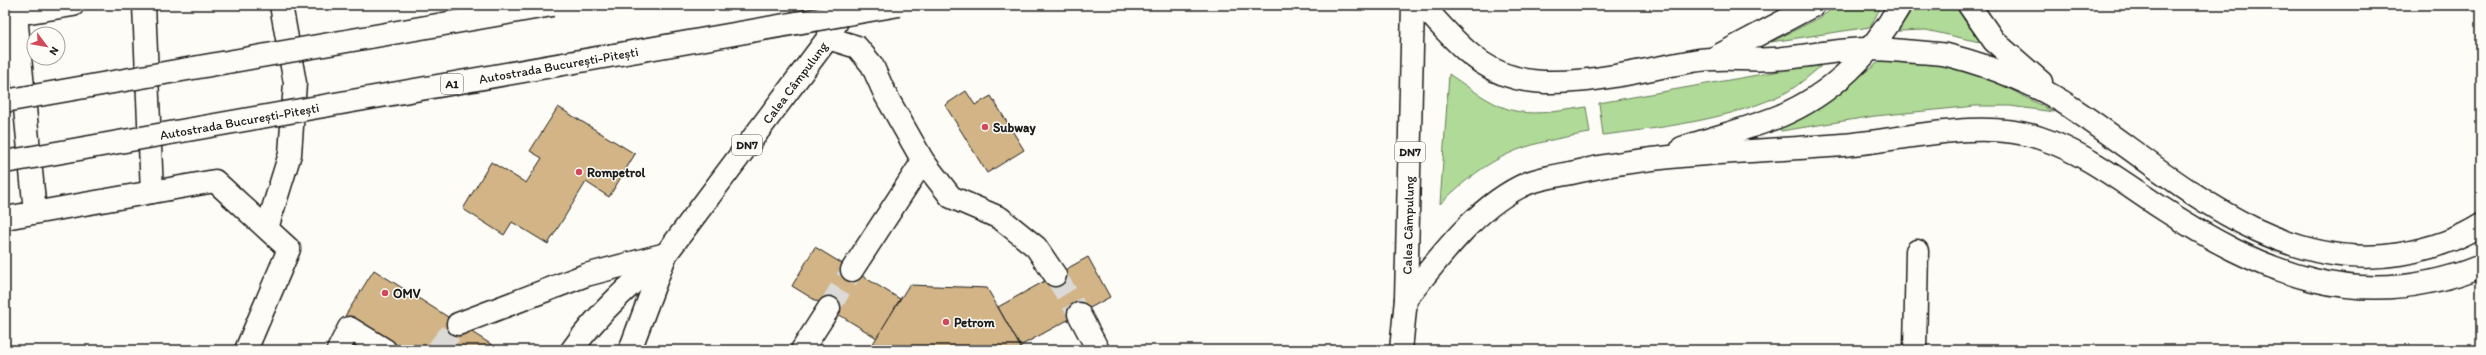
<svg xmlns="http://www.w3.org/2000/svg" width="2486" height="355" font-family="Itim,sans-serif">
  <style>
    .green { fill: #b0da97; stroke: #667b5a }
    .building { fill: #d2b486; stroke: #1c1c1c }
    .lines { fill: none; stroke-linecap: round; stroke-linejoin: round }
    .minor-tunnel { stroke: #dbdad6; stroke-width: 22; stroke-dasharray: 22 11; stroke-linecap: butt }
    .minor-casing { stroke: #1c1c1c; stroke-width: 25 }
    .major-casing { stroke: #1c1c1c; stroke-width: 25 }
    .highway-casing { stroke: #1c1c1c; stroke-width: 25 }
    .minor { stroke: #fdfcf7; stroke-width: 22 }
    .major { stroke: #fdfcf7; stroke-width: 22 }
    .highway { stroke: #fdfcf7; stroke-width: 22 }
    .highway-bridge-casing { stroke: #1c1c1c; stroke-width: 25; stroke-linecap: butt }
    .highway-bridge { stroke: #fdfcf7; stroke-width: 22 }
    .poi-dot { fill: #d1495b; stroke: #fdfcf7; stroke-width: 1.5 }
    .labels { text-anchor: middle; dominant-baseline: central; stroke-width: 3; stroke-linejoin: round; paint-order: stroke }
    .shield { fill: #fdfcf7; stroke: #605f5e; stroke-width: 1 }
    .shield-label { font-size: 12px; font-weight: bold; fill: #1c1c1c }
    .street-label { font-size: 13px; fill: #1c1c1c; stroke: #fdfcf7 }
    .poi-label { font-size: 13px; font-weight: bold; fill: #1c1c1c; stroke: #fdfcf7; text-anchor: start }
  </style>
  <rect width="100%" height="100%" fill="#fdfcf7"/>
  <filter id="ink" filterUnits="userSpaceOnUse"><feTurbulence type="fractalNoise" baseFrequency=".025" numOctaves="2"/><feDisplacementMap in="SourceGraphic" scale="8" xChannelSelector="R" yChannelSelector="G"/><feConvolveMatrix kernelMatrix="1 2 1 2 8 2 1 2 1" color-interpolation-filters="sRGB"/></filter>
  <g filter="url(#ink)">
    <!-- green -->
    <g class="green">
      <polygon points="1837,5 1882,5 1870,27 1771,42 1821,17"/>
      <polygon points="1915,5 1955,5 1968,26 1984,43 1926,30 1898,31"/>
      <polygon points="1884,58 1947,65 1977,72 2054,112 2010,106 1975,106 1875,116 1781,131 1779,128 1830,99"/>
      <path d="M1821,66C1810,75 1799,85 1787,92C1734,119 1661,128 1603,135L1599,103L1780,71Z"/>
      <path d="M1449,74C1508,115 1514,119 1586,107L1590,133C1520,144 1492,154 1440,204Z"/>
    </g>
    <!-- building -->
    <g class="building">
      <polygon points="966,91 975,105 991,96 1024,150 987,173 945,105"/>
      <polygon points="558,107 635,154 609,197 586,182 548,244 512,222 504,235 463,209 491,162 526,183 542,158 530,151"/>
      <polygon points="815,247 900,299 877,338 792,286"/>
      <polygon points="1088,257 1110,297 1020,346 998,307"/>
      <polygon points="374,270 500,350 398,350 345,316"/>
      <polygon points="909,285 987,288 1022,350 869,350"/>
    </g>
    <g class="lines">
      <!-- minor-tunnel -->
      <g class="minor-tunnel">
        <polyline points="1055,275 1079,314"/>
        <polyline points="829,308 852,270"/>
        <polyline points="437,350 458,324"/>
      </g>
      <defs>
        <g id="minor">
          <polyline points="144,5 152,192"/>
          <polyline points="16,15 35,212"/>
          <polyline points="5,16 73,5"/>
          <polyline points="828,38 857,47 872,65 885,94 923,161 951,197 1000,218 1036,247 1055,275"/>
          <polyline points="5,218 215,181 289,249 246,350"/>
          <polyline points="267,228 290,154 295,83 281,5"/>
          <polyline points="852,270 923,161"/>
          <polyline points="1079,314 1098,350"/>
          <polyline points="458,324 586,275 666,254"/>
          <polyline points="338,350 349,328 385,350"/>
          <polyline points="802,350 829,308"/>
          <polyline points="1915,350 1917,251"/>
        </g>
        <path id="major" d="M572,350C598,313 632,283 666,254"/>
        <g id="highway">
          <path d="M1422,5C1449,34 1476,69 1516,78C1567,91 1640,70 1693,61C1722,56 1745,61 1773,59C1805,57 1838,49 1870,49C1886,49 1901,51 1916,52C1928,53 1940,53 1951,56C1990,66 2039,85 2072,108C2170,173 2272,275 2400,254C2429,249 2456,241 2481,225"/>
          <polyline points="1969,5 1994,41 2041,82"/>
          <polyline points="1716,57 1814,5"/>
          <path d="M1682,148C1714,137 1748,129 1780,116C1832,94 1873,53 1900,5"/>
          <path d="M1406,299C1440,257 1477,205 1528,183C1544,177 1563,175 1580,171C1666,152 1755,152 1842,145C1904,140 1980,118 2040,138C2083,152 2119,180 2157,205C2261,273 2359,316 2481,266"/>
          <path id="s1" d="M630,350L666,254L828,38L846,5"/>
          <path id="s2" d="M1401,350L1406,299L1413,5"/>
        </g>
      </defs>
      <!-- minor casing -->
      <use href="#minor" class="minor-casing"/>
      <!-- major casing -->
      <use href="#major" class="major-casing"/>
      <!-- highway casing -->
      <use href="#highway" class="highway-casing"/>
      <!-- minor -->
      <use href="#minor" class="minor"/>
      <!-- major -->
      <use href="#major" class="major"/>
      <!-- highway -->
      <use href="#highway" class="highway"/>
      <defs>
        <g id="highway-bridge">
          <polyline points="5,101 552,5"/>
          <path id="s3" d="M5,162L899,5"/>
        </g>
      </defs>
      <!-- highway-bridge casing -->
      <use href="#highway-bridge" class="highway-bridge-casing"/>
      <!-- highway-bridge -->
      <use href="#highway-bridge" class="highway-bridge"/>
    </g>
  </g>
  <!-- markers -->
  <g class="poi-dot">
    <circle cx="985" cy="127" r="4"/>
    <circle cx="579" cy="172" r="4"/>
    <circle cx="385" cy="293" r="4"/>
    <circle cx="946" cy="322" r="4"/>
  </g>
  <g class="labels">
    <!-- shield labels -->
    <g class="shield">
      <rect x="441" y="74" width="22" height="20" rx="3"/>
      <rect x="732" y="135" width="30" height="20" rx="3"/>
      <rect x="1395" y="142" width="30" height="20" rx="3"/>
    </g>
    <g class="shield-label">
      <text x="452" y="84">A1</text>
      <text x="747" y="145">DN7</text>
      <text x="1410" y="152">DN7</text>
    </g>
    <!-- street labels -->
    <g class="street-label">
      <text stroke="none"><textPath href="#s3" startOffset="562">Autostrada București-Pitești</textPath></text>
      <text stroke="none"><textPath href="#s1" startOffset="317">Calea Câmpulung</textPath></text>
      <text stroke="none"><textPath href="#s3" startOffset="238">Autostrada București-Pitești</textPath></text>
      <text stroke="none"><textPath href="#s2" startOffset="125">Calea Câmpulung</textPath></text>
    </g>
    <!-- poi labels -->
    <g class="poi-label">
      <text x="993" y="127">Subway</text>
      <text x="587" y="172">Rompetrol</text>
      <text x="393" y="293">OMV</text>
      <text x="954" y="322">Petrom</text>
    </g>
  </g>
  <!-- margin -->
  <rect width="2486" height="355" fill="none" stroke="#fdfcf7" stroke-width="20"/>
  <rect x="10" y="10" width="2466" height="335" fill="none" stroke="#1c1c1c" stroke-width="1.5" filter="url(#ink)"/>
  <!-- north arrow -->
  <g transform="translate(46 46) rotate(122)"><circle r="19" fill="#fdfcf7" stroke="#a3a29f"/>
  <path d="M0-3L7 15L0 10L-7 15Z" fill="#d1495b"/>
  <text y="-6" font-size="11" font-weight="bold" text-anchor="middle" fill="#1c1c1c">N</text>
  </g>
</svg>
